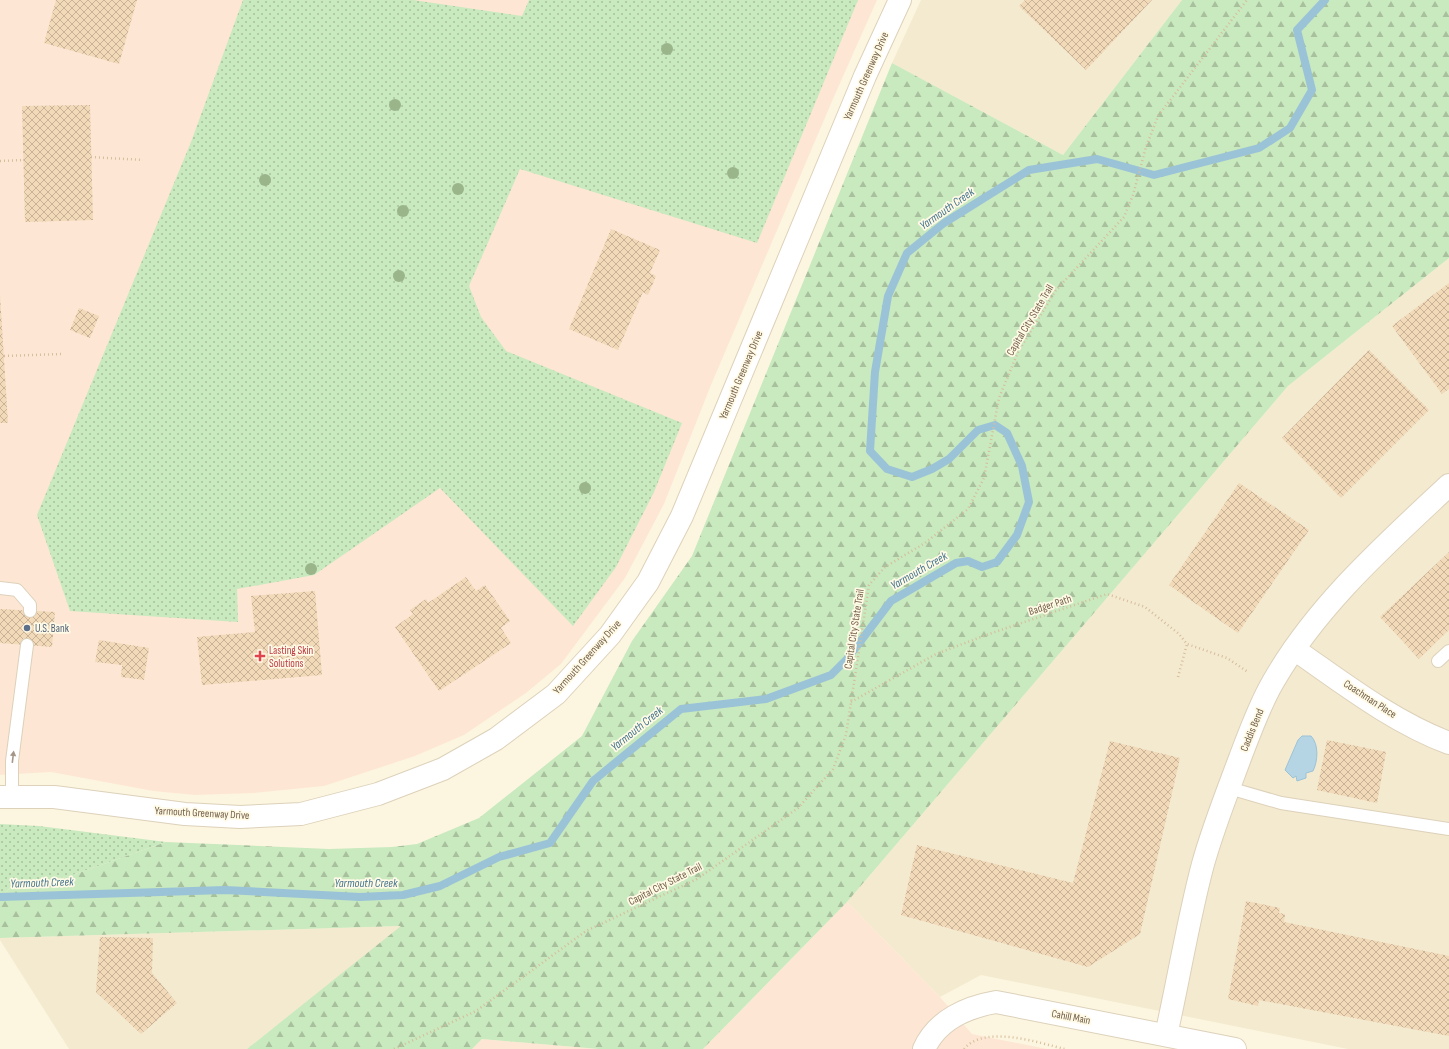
<svg xmlns="http://www.w3.org/2000/svg" width="1449" height="1049" font-family="'Sofia Sans Condensed',sans-serif">
  <style>
    .residential { fill: #f4eacf }
    .commercial { fill: #fde7d4 }
    .grass { fill: url(#grass-dots) }
    .forest { fill: url(#forest-firs) }
    .water { fill: #b5d5e5; stroke: #9bc3d7 }
    .lines { fill: none; stroke-linecap: round; stroke-linejoin: round }
    .stream { stroke: #9bc3d7; stroke-width: 8 }
    .building { fill: url(#building-cross-hatch) }
    .lane-casing { stroke: #ddd1ba; stroke-width: 14 }
    .street-casing { stroke: #ddd1ba; stroke-width: 24 }
    .path { stroke: #d6bd9b; stroke-width: 2.5; stroke-dasharray: 1 3; stroke-linecap: butt }
    .lane { stroke: #fff; stroke-width: 12 }
    .street { stroke: #fff; stroke-width: 22 }
    .tree { fill: #9ab589 }
    .oneway { fill: #a49788 }
    .service-dot { fill: #5c6f8a; stroke: #fffae6; stroke-width: 1.5 }
    .health-dot { fill: #e0444e; stroke: #fffae6; stroke-width: 1.5 }
    .labels { text-anchor: middle; dominant-baseline: central; stroke-width: 3.5; stroke-linejoin: round; paint-order: stroke }
    .street-label { font-size: 11px; fill: #735f48; stroke: #fffae6 }
    .service-label { font-size: 11px; fill: #4e5e75; stroke: #fffae6; text-anchor: start }
    .health-label { font-size: 11px; fill: #be3a42; stroke: #fffae6; text-anchor: start }
    .water-label { font-size: 12px; font-style: italic; fill: #44748e; stroke: #fffae6 }
  </style>
  <defs>
    <pattern id="grass-dots" width="8" height="8" patternUnits="userSpaceOnUse"><rect width="8" height="8" fill="#c9e9bf"/><path d="M2 2h.1M6 6h.1" fill="none" stroke="#a8c09d" stroke-width="1.8" stroke-linecap="round"/></pattern>
    <pattern id="forest-firs" width="22" height="20" patternUnits="userSpaceOnUse"><rect width="22" height="20" fill="#c9e9bf"/><path d="M5 1l3.5 6h-7zM16 11l3.5 6h-7z" fill="#a8c09d"/></pattern>
    <pattern id="building-cross-hatch" width="8" height="8" patternUnits="userSpaceOnUse"><rect width="8" height="8" fill="#f2d9b8"/><path d="M0 0l8 8M0 8l8-8" fill="none" stroke="#c8b398"/></pattern>
  </defs>
  <rect width="100%" height="100%" fill="#fcf6e0"/>
  <!-- residential -->
  <g class="residential">
    <polygon points="921,0 1182,0 1063,155 892,63"/>
    <polygon points="1449,258 1449,1049 1348,1049 981,975 940,997 847,902 1288,386"/>
    <polygon points="402,926 247,1049 69,1049 0,940 0,938"/>
  </g>
  <!-- commercial -->
  <g class="commercial">
    <polygon points="0,0 877,0 833,99 711,385 664,504 625,578 561,664 526,693 464,735 415,756 324,786 254,793 195,795 153,791 51,772 0,775"/>
    <polygon points="847,902 940,997 972,1034 1047,1049 703,1049"/>
    <polygon points="482,1039 599,1049 472,1049"/>
  </g>
  <!-- grass -->
  <g class="grass">
    <polygon points="243,0 413,0 522,16 529,0 858,0 757,243 520,169 469,286 481,317 506,351 682,423 654,492 616,567 573,626 440,488 314,575 237,589 238,622 70,611 37,515 191,142"/>
    <polygon points="0,824 39,826 166,842 67,877 15,883 0,898"/>
  </g>
  <!-- forest -->
  <polygon class="forest" points="1182,0 1449,0 1449,258 1288,386 847,902 703,1049 599,1049 482,1039 472,1049 247,1049 401,926 0,938 0,898 15,883 67,877 166,842 329,849 392,847 417,844 479,818 582,736 632,641 692,556 892,63 1063,155"/>
  <!-- water -->
  <path class="water" d="M1302,736H1311C1319,744 1318,761 1313,771L1306,773V778L1297,781L1296,776L1293,778L1285,770L1298,740Z"/>
  <g class="lines">
    <!-- stream -->
    <polyline class="stream" points="0,897 225,890 360,897 403,895 440,886 499,857 550,843 593,781 681,709 766,699 831,675 847,659 891,601 956,563 968,561 982,567 997,562 1017,535 1029,502 1022,466 1007,433 995,425 978,430 949,459 932,469 912,477 887,469 870,451 875,372 888,296 907,253 944,223 1029,170 1097,159 1154,175 1259,148 1290,128 1312,90 1297,30 1325,0"/>
  </g>
  <!-- building -->
  <g class="building">
    <polygon points="56,0 137,0 119,64 44,43"/>
    <polygon points="1025,0 1152,0 1086,70 1019,6"/>
    <polygon points="90,105 93,220 25,222 22,106"/>
    <polygon points="611,229 660,250 650,273 656,276 648,295 643,292 618,350 569,329"/>
    <polygon points="1449,283 1449,389 1442,394 1392,326"/>
    <polygon points="0,295 8,423 0,423"/>
    <polygon points="79,308 99,316 90,338 70,330"/>
    <polygon points="1369,350 1429,410 1341,498 1282,438"/>
    <polygon points="1239,483 1309,530 1238,633 1169,585"/>
    <polygon points="1449,552 1449,630 1419,659 1380,617"/>
    <polygon points="466,577 476,591 485,585 510,621 501,628 511,643 439,691 395,627 413,614 410,610 426,599 428,603"/>
    <polygon points="315,591 322,675 202,685 197,637 255,632 251,596"/>
    <polygon points="0,609 55,612 52,647 0,643"/>
    <polygon points="99,640 149,648 144,680 121,677 122,665 95,662"/>
    <polygon points="1327,740 1386,752 1377,803 1317,790"/>
    <polygon points="1110,741 1180,758 1140,934 1088,967 901,915 917,845 1073,883"/>
    <polygon points="1246,901 1280,908 1279,913 1285,914 1284,922 1449,956 1449,1036 1259,1000 1258,1006 1228,999"/>
    <polygon points="100,937 153,938 152,973 177,1003 141,1034 96,992"/>
  </g>
  <g class="lines">
    <defs>
      <g id="lane">
        <polyline points="0,588 17,590 30,605 30,611"/>
        <polyline points="1438,661 1449,651"/>
        <polyline points="1229,788 1281,803 1449,829"/>
        <polyline points="12,796 12,761 27,645"/>
      </g>
      <g id="street">
        <path d="M1294,649C1343,683 1393,722 1449,743"/>
        <polyline points="0,797 54,797 185,814 240,817 301,814 378,794 443,769 496,739 556,694 610,635 648,582 682,516 865,76 900,0"/>
        <path d="M1166,1035C1179,978 1188,920 1203,864C1213,828 1227,793 1240,758C1250,732 1259,706 1273,682C1317,605 1385,545 1449,485"/>
        <path d="M924,1049C937,1020 967,1007 996,1002L1235,1049"/>
      </g>
    </defs>
    <!-- lane casing -->
    <use href="#lane" class="lane-casing"/>
    <!-- street casing -->
    <use href="#street" class="street-casing"/>
    <!-- path -->
    <g class="path">
      <polyline points="91,157 143,160"/>
      <polyline points="0,161 24,160"/>
      <polyline points="4,356 61,354"/>
      <polyline points="1178,677 1187,644"/>
      <polyline points="851,702 936,654 989,634 1107,594 1145,607 1179,634 1187,644 1227,658 1248,672"/>
      <polyline points="394,1049 476,1011 586,931 697,879 798,808 833,769 846,735 869,585 885,567 925,543 968,509 984,478 999,398 1018,352 1056,290 1124,217 1133,195 1146,147 1158,116 1247,0"/>
      <path d="M964,1049C985,1024 1039,1043 1065,1049"/>
    </g>
    <!-- lane -->
    <use href="#lane" class="lane"/>
    <!-- street -->
    <use href="#street" class="street"/>
  </g>
  <!-- trees -->
  <g class="tree">
    <circle cx="667" cy="49" r="6"/>
    <circle cx="395" cy="105" r="6"/>
    <circle cx="733" cy="173" r="6"/>
    <circle cx="265" cy="180" r="6"/>
    <circle cx="458" cy="189" r="6"/>
    <circle cx="403" cy="211" r="6"/>
    <circle cx="399" cy="276" r="6"/>
    <circle cx="585" cy="488" r="6"/>
    <circle cx="311" cy="569" r="6"/>
  </g>
  <!-- one-way arrows -->
  <defs><path id="oneway-solid" d="M-6-.8H1V-3.2L6.5 0L1 3.2V.8H-6Z"/></defs>
  <use class="oneway" href="#oneway-solid" transform="translate(13 757) rotate(-83)"/>
  <!-- markers -->
  <circle class="service-dot" cx="27" cy="628" r="4"/>
  <path class="health-dot" d="M258 650h4v4h4v4h-4v4h-4v-4h-4v-4h4z"/>
  <g class="labels">
    <!-- street labels -->
    <g class="street-label">
      <text transform="translate(866 76) rotate(-66)">Yarmouth Greenway Drive</text>
      <text transform="translate(1030 320) rotate(-59)">Capital City State Trail</text>
      <text transform="translate(741 375) rotate(-67)">Yarmouth Greenway Drive</text>
      <text transform="translate(1050 605) rotate(-18)">Badger Path</text>
      <text transform="translate(854 629) rotate(-81)">Capital City State Trail</text>
      <text transform="translate(587 657) rotate(-48)">Yarmouth Greenway Drive</text>
      <text transform="translate(1370 699) rotate(33)">Coachman Place</text>
      <text transform="translate(1252 730) rotate(-68)">Caddis Bend</text>
      <text transform="translate(202 813) rotate(3)">Yarmouth Greenway Drive</text>
      <text transform="translate(665 884) rotate(-27)">Capital City State Trail</text>
      <text transform="translate(1071 1017) rotate(11)">Cahill Main</text>
    </g>
    <!-- service labels -->
    <g class="service-label">
      <text x="35" y="628">U.S. Bank</text>
    </g>
    <!-- health labels -->
    <g class="health-label">
      <text x="269" y="650">Lasting Skin<tspan x="269" dy="13">Solutions</tspan></text>
    </g>
    <!-- water labels -->
    <g class="water-label">
      <text transform="translate(947 209) rotate(-35)">Yarmouth Creek</text>
      <text transform="translate(919 571) rotate(-30)">Yarmouth Creek</text>
      <text transform="translate(637 729) rotate(-39)">Yarmouth Creek</text>
      <text transform="translate(42 883) rotate(-2)">Yarmouth Creek</text>
      <text x="366" y="883">Yarmouth Creek</text>
    </g>
  </g>
</svg>
